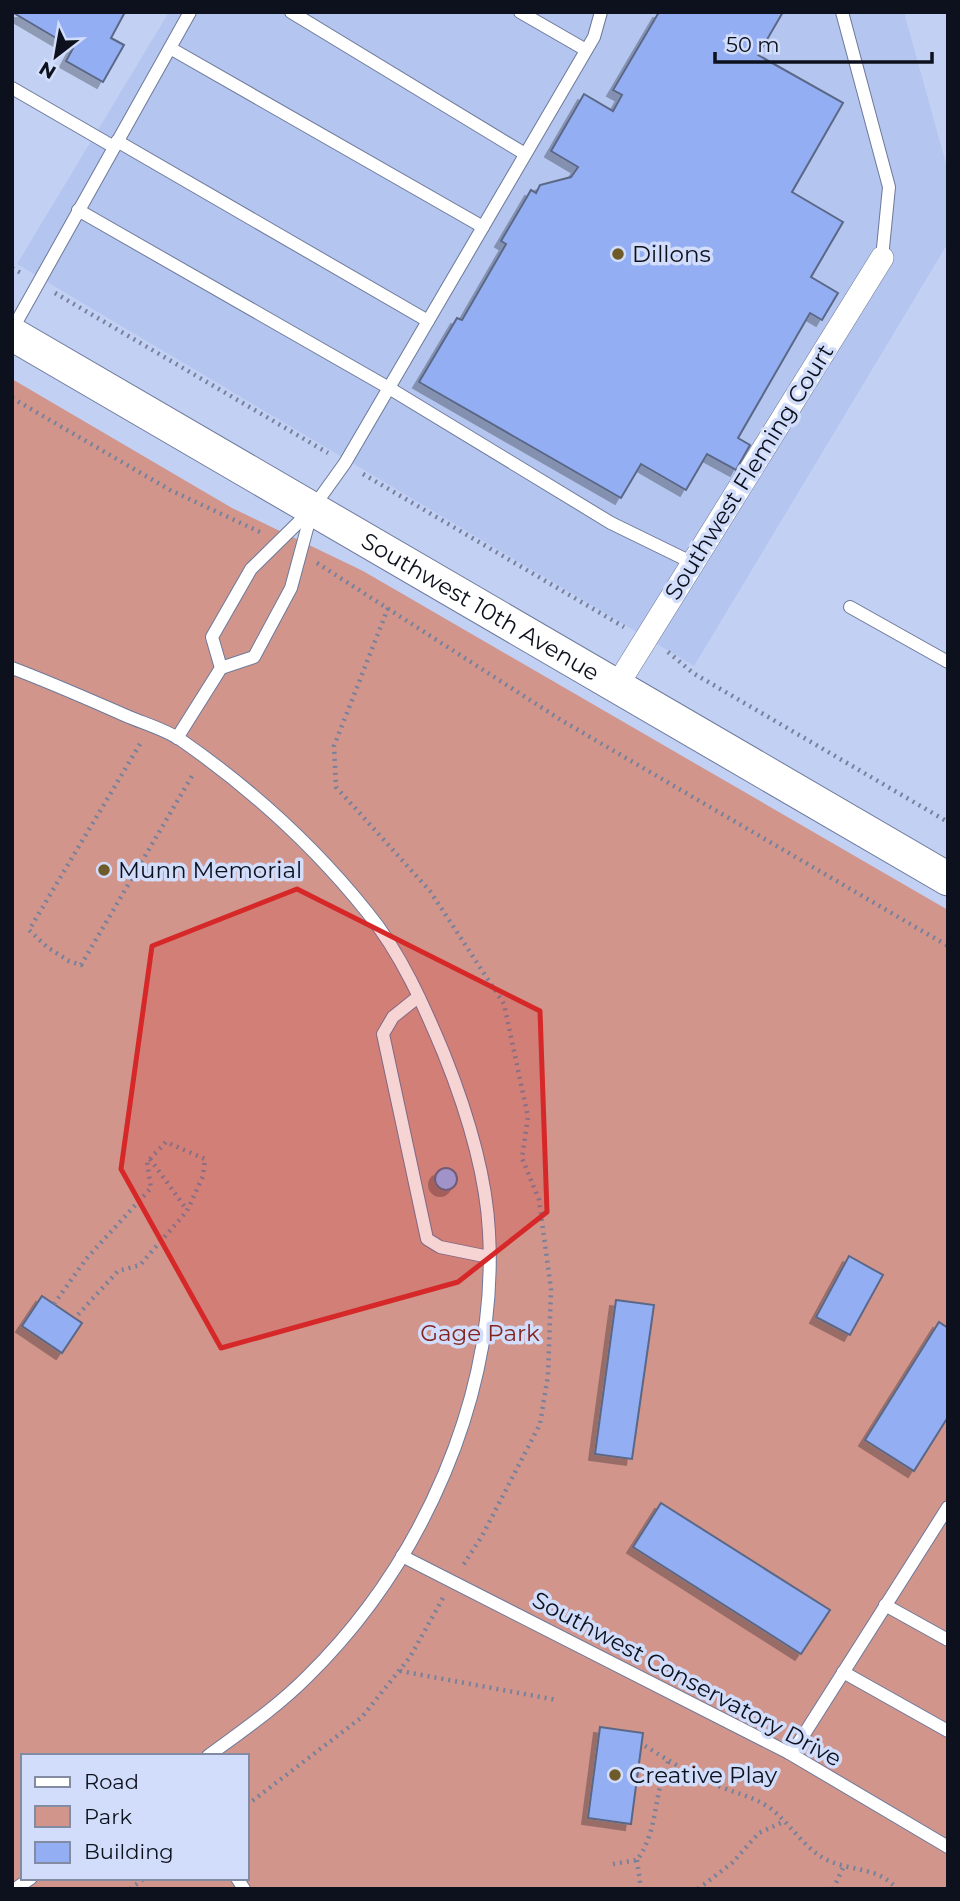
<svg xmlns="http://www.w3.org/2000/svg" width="960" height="1901" font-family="Montserrat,sans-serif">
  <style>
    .built { fill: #b4c5ef }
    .green { fill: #d1958c; fill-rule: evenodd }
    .building { fill: #93aef2; stroke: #5a6786; stroke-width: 2; filter: url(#shadow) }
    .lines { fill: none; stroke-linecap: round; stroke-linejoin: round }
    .service-casing { stroke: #6d799a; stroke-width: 14 }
    .minor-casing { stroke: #6d799a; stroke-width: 24 }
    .secondary-casing { stroke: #6d799a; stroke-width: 35 }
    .path { stroke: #77819b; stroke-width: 4.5; stroke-dasharray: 2 5; stroke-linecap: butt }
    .service { stroke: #fff; stroke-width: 12 }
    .minor { stroke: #fff; stroke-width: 23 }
    .secondary { stroke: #fff; stroke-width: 33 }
    .marked { fill: #d62828; fill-opacity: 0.2; stroke: #d62828; stroke-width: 5; stroke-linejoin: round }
    .poi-dot { fill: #6f5b2a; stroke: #d1ddfa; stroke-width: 2.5 }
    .labels { text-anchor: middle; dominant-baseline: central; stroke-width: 7; stroke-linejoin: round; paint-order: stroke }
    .poi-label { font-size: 23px; fill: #0d111d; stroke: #d1ddfa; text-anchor: start }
    .street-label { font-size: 23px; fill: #0d111d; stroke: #d1ddfa }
    .park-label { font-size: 23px; fill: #85241f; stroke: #d1ddfa }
  </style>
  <defs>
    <filter id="shadow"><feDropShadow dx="-6" dy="6" stdDeviation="0" flood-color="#0004"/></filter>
  </defs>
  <rect width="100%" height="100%" fill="#c2d0f4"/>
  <!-- built -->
  <polygon class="built" points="169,12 904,12 948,171 948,243 694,666 17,264"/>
  <!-- green -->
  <path class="green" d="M12,379L232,508L363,571L948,910V1889H12ZM23,1756H247V1878H23Z"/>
  <!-- building -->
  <g class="building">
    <polygon points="12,12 125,12 111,38 124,45 103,82 66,61 73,48"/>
    <polygon points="659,12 783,12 758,55 843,103 792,192 843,222 811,277 838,293 822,320 810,313 738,438 750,445 736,470 707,454 686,490 641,464 621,498 419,382 457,318 462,320 506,244 501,241 531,190 536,193 540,185 571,177 578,167 551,151 584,94 613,111 622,95 613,90"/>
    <circle cx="446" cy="1179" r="11"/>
    <polygon points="849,1256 883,1275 850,1335 816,1317"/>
    <polygon points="42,1296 82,1323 62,1353 22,1326"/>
    <polygon points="616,1300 654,1305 632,1459 595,1454"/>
    <polygon points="939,1322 948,1328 948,1417 914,1471 865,1440"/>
    <polygon points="661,1503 830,1610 801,1654 633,1547"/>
    <polygon points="600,1727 643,1733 631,1824 588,1818"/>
  </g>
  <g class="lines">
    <defs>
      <g id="service">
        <polyline points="291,12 525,154"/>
        <polyline points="520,12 586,50"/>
        <polyline points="842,12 889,187 882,258"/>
        <polyline points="170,48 483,227"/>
        <polyline points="12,88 114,147"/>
        <polyline points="117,141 428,321"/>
        <polyline points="78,210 389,388 611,523 693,563"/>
        <polyline points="12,330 190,12"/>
        <polyline points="850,607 948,662"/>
        <path d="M12,668C52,683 90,700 129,717C146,724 166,730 181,740C250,788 315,847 367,912C401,953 424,1006 444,1054C466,1109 486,1172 489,1232C498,1395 422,1564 307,1677C277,1707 242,1731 208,1756"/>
        <polyline points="221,668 212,637 251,569 312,509 345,463 594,37 601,12"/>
        <polyline points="177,738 221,668 254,657 291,588 312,510"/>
        <polyline points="418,997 393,1017 383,1034 427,1239 440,1247 489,1257"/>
        <polyline points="402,1556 789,1753 948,1847"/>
        <polyline points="885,1605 948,1640"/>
        <polyline points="843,1672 948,1731"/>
        <polyline points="789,1753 796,1747 948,1507"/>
        <polyline points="237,1878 244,1889"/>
        <polyline points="15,1889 31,1878"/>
      </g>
      <polyline id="minor" points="616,687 882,258"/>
      <g id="secondary">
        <path id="s1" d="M12,334L948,879"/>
      </g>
    </defs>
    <!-- service casing -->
    <use href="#service" class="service-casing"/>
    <!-- minor casing -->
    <use href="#minor" class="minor-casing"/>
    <!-- secondary casing -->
    <use href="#secondary" class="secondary-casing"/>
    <!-- path -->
    <g class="path">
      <polyline points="12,268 23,274"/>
      <polyline points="55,293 328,453"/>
      <polyline points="12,398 170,490 260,532"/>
      <polyline points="363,474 624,627"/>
      <polyline points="317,563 561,720 948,946"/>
      <polyline points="388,608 334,746 336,787 430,891 504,1004 528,1117 522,1158 539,1200 551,1289 548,1375 540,1424 482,1536 462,1567"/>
      <polyline points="668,652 693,673 948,822"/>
      <polyline points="140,744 29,930 47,947 69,961 81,965 192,776"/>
      <polyline points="150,1159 187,1210"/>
      <polyline points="54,1304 86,1259 151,1188 147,1162 166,1142 205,1159 203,1176 187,1211 140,1265 118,1271 75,1318"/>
      <polyline points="400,1671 557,1700"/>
      <path d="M645,1746C668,1760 691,1775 716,1785C734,1793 753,1796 770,1808C790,1823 802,1846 825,1859C850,1872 878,1866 897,1889"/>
      <polyline points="247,1805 362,1717 410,1657 443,1598"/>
      <polyline points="637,1860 641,1889"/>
      <path d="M613,1864L637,1860C659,1830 653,1793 669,1760"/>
      <polyline points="130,1889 145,1878"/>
      <polyline points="698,1889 732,1863 759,1833 785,1821"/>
      <polyline points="833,1889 844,1866"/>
    </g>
    <!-- service -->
    <use href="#service" class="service"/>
    <!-- minor -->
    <use href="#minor" class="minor"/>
    <!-- secondary -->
    <use href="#secondary" class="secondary"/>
  </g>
  <!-- marked area -->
  <path class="marked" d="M297,889L540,1011L547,1212L458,1282L221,1348L121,1169L152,946Z"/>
  <!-- markers -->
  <g class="poi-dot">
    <circle cx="618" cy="254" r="7"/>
    <circle cx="104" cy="870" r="7"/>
    <circle cx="615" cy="1775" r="7"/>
  </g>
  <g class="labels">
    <!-- poi labels -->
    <g class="poi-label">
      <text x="632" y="254">Dillons</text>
      <text x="118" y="870">Munn Memorial</text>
      <text x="629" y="1775">Creative Play</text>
    </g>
    <!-- street labels -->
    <g class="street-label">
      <text transform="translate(749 472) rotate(-58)">Southwest Fleming Court</text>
      <text stroke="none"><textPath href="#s1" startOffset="542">Southwest 10th Avenue</textPath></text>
      <text transform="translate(687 1679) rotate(28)">Southwest Conservatory Drive</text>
    </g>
    <!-- park labels -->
    <g class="park-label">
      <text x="480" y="1333">Gage Park</text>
    </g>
  </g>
  <!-- border -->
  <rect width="960" height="1901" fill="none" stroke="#0d111d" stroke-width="28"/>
  <!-- legend -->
  <rect x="21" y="1754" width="228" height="126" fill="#d1ddfa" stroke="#838ba2" stroke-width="2"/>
  <rect x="35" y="1777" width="35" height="10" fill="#ffffff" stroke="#838ba2" stroke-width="2"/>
  <text x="84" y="1789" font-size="21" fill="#0d111d">Road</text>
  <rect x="35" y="1806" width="35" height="21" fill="#d1958c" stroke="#838ba2" stroke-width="2"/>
  <text x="84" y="1824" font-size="21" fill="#0d111d">Park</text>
  <rect x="35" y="1842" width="35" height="21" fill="#93aef2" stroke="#838ba2" stroke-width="2"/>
  <text x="84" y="1859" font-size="21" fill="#0d111d">Building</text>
  <!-- north arrow -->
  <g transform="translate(56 56) rotate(211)" stroke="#d1ddfa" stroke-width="5" paint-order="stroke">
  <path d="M0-5L12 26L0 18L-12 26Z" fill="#0d111d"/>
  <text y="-10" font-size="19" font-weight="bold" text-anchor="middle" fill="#0d111d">N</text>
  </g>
  <!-- scale -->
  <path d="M715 52v10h217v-10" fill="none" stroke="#0d111d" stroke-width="3.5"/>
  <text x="726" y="52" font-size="21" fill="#0d111d" stroke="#d1ddfa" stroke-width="5" paint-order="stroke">50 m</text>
</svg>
